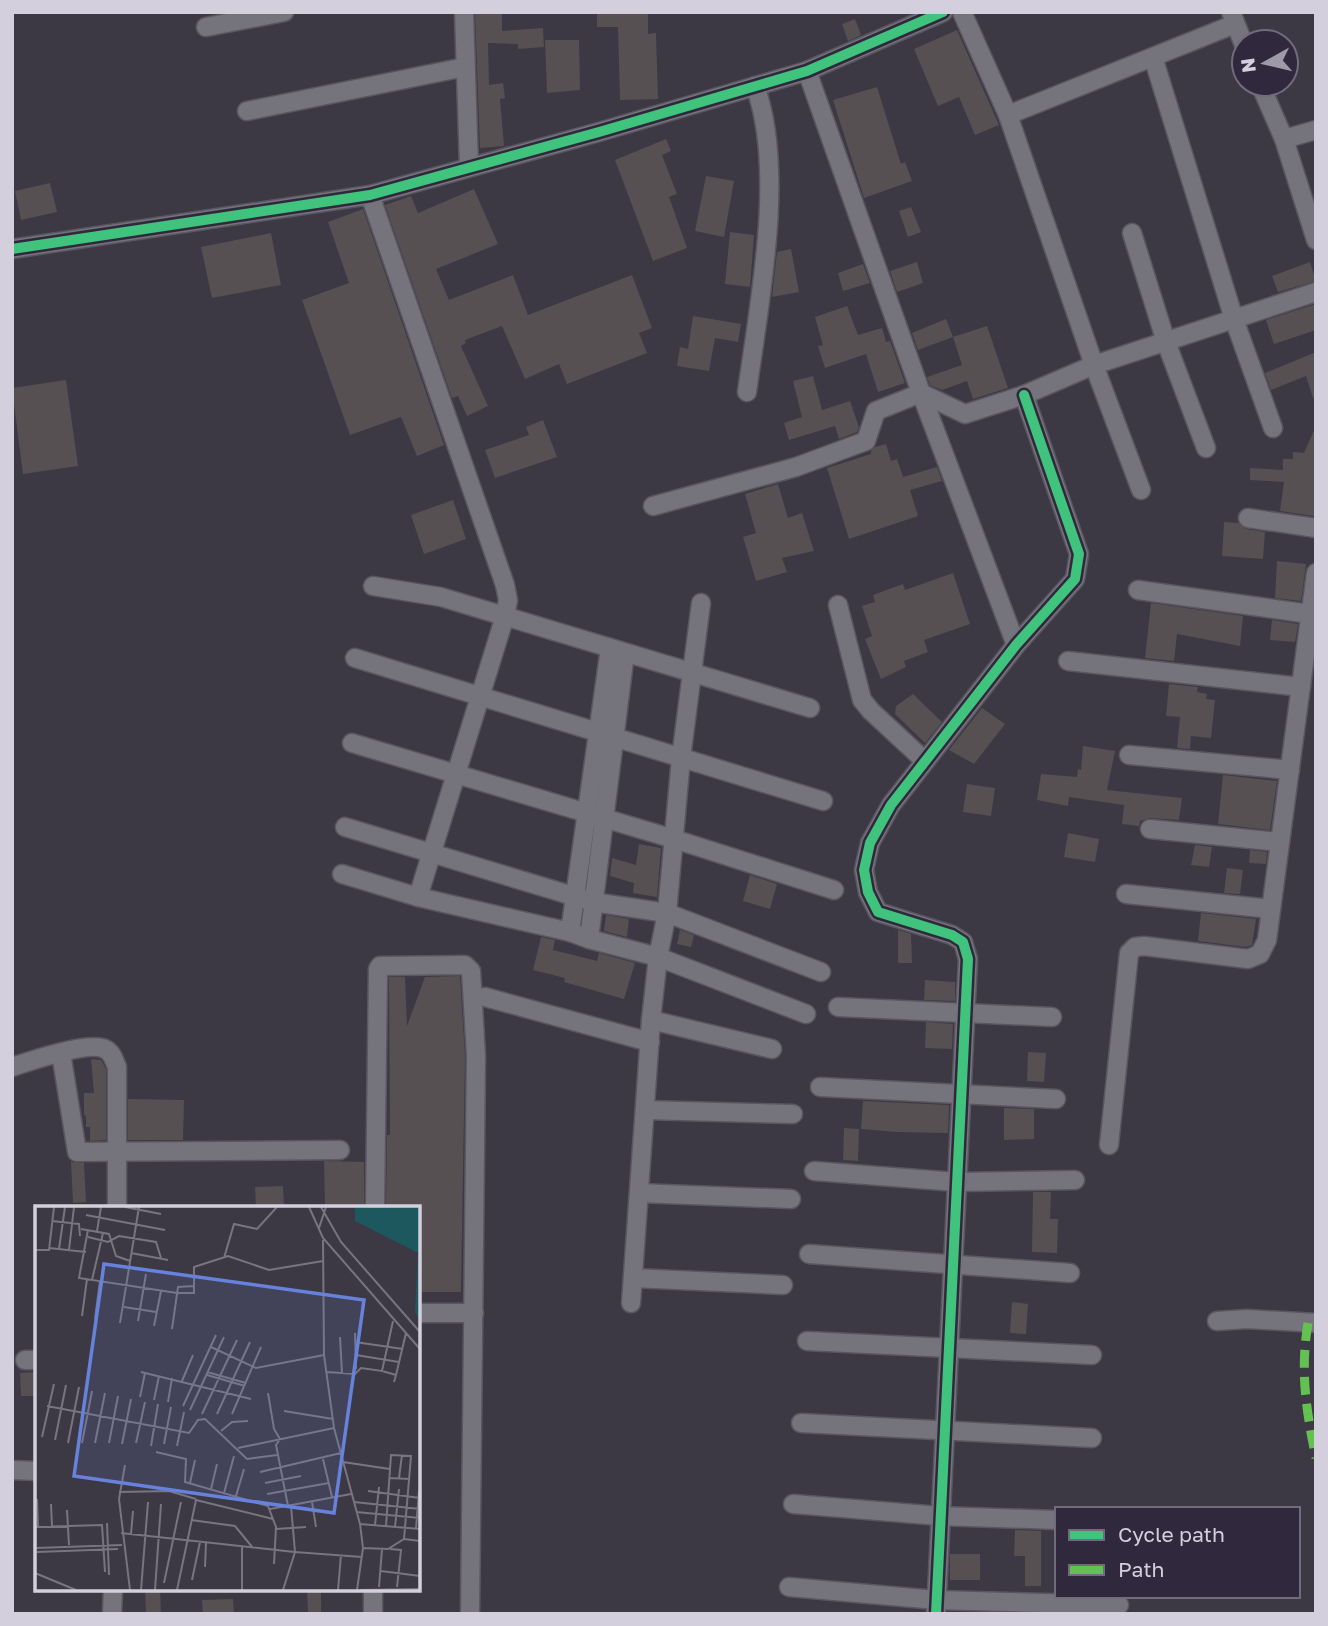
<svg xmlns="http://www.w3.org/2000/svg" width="1328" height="1626" font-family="'Golos Text',sans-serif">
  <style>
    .building { fill: #565053 }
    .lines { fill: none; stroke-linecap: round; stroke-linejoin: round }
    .minor-casing { stroke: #5a5660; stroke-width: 21 }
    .minor { stroke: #75737b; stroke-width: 18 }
    .quiet { stroke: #63c152; stroke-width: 9; stroke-dasharray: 18 9; stroke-linecap: butt }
    .cycleway-casing { stroke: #30293e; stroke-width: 15 }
    .cycleway { stroke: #40c37c; stroke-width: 10 }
    .inset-road { fill: none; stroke: #787481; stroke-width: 2 }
    .view { fill: #6682da; fill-opacity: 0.15; stroke: #6682da; stroke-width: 3.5 }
    .inset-edge { fill: none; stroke: #d3cfdc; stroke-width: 3.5 }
  </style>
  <rect width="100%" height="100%" fill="#3c3844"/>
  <!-- building -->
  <g class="building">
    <polygon points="475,12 502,12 502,31 543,28 544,47 518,49 518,44 488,43 489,85 503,83 505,98 500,99 504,146 480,148"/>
    <polygon points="597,12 648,12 648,34 656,33 658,99 620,100 618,27 597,27"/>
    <polygon points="855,19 861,35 848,41 842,24"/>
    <polygon points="957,30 999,125 975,135 959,97 938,106 914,49"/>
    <polygon points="545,40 579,40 580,90 547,93"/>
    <polygon points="877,87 901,164 905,162 912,181 864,198 833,100"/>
    <polygon points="666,139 671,151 662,155 677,194 669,197 687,248 653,261 615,160"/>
    <polygon points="706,176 734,181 724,237 695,231"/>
    <polygon points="50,183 57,212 21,220 15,191"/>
    <polygon points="474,189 498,244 436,269 449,300 513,275 528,315 632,275 652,328 639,333 647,353 567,384 559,364 525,379 502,326 465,340 466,343 461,346 488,406 467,416 458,396 452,398 385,205 411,196 418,213"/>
    <polygon points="911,207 921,232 908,237 899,211"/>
    <polygon points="363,209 444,445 417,456 401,417 350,435 302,300 349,283 328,222"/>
    <polygon points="730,232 754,235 750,287 725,284"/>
    <polygon points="271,233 281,285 212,298 201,247"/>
    <polygon points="791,249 799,292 772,297 777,252"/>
    <polygon points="917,262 923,283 897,292 890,271"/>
    <polygon points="1310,262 1316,281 1278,292 1272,276"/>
    <polygon points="863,264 870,283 843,291 838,273"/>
    <polygon points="1316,304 1316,330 1274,344 1266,320"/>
    <polygon points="847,306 858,335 882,328 886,342 890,341 905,383 878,392 866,354 825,368 818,346 823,345 815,317"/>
    <polygon points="693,316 741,324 738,342 715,338 709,371 677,366 680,347 688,349"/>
    <polygon points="946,319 953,337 918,350 912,333"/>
    <polygon points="987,326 1008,388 973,399 967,381 942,390 930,385 927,377 962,365 953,337"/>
    <polygon points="1316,352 1316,398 1313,398 1306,376 1271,390 1265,373"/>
    <polygon points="813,376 822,410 850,401 859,427 857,432 839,439 835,426 789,440 784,423 802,417 793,381"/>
    <polygon points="66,380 78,466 23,474 12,388"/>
    <polygon points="543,420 557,457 495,478 485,450 529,435 526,427"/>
    <polygon points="1316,426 1314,516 1280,511 1284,482 1250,480 1250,468 1283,470 1283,459 1293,459 1293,452 1304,453"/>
    <polygon points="886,444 891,461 897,459 903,477 937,467 942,481 910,490 918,516 849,539 827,468 871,454 871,451 875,447"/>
    <polygon points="778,484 788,518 802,513 814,551 782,558 787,572 756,581 743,537 756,533 745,494"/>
    <polygon points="453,500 466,539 424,554 411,515"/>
    <polygon points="1224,522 1238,523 1246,529 1265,532 1263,559 1222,556"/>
    <polygon points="1277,561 1306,564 1301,601 1275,598"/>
    <polygon points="953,573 970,624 924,640 928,652 904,661 906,667 881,679 865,639 872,636 862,606 875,602 873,595 903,584 905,590"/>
    <polygon points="1151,603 1243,616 1240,646 1177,634 1174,661 1145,658"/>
    <polygon points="1272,620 1298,624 1295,642 1270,640"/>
    <polygon points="1169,684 1198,687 1197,692 1207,694 1206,699 1215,700 1211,738 1191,736 1190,749 1177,748 1180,717 1166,716"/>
    <polygon points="913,694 942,722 925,743 895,714 896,706"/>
    <polygon points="982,708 1005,724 974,764 949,750"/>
    <polygon points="1083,746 1115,751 1107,790 1182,798 1179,820 1150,818 1140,821 1139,826 1122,824 1124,805 1069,797 1068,806 1037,800 1041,774 1077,777 1078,769 1081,770"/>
    <polygon points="1223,775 1277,781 1270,830 1218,824"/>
    <polygon points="967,784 995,788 991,816 963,812"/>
    <polygon points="1068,833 1099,839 1095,862 1064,857"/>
    <polygon points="639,844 661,848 657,897 633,893 634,883 610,876 612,858 636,865"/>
    <polygon points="1195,845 1212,847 1209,867 1191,865"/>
    <polygon points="1250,850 1267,852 1266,864 1249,863"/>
    <polygon points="1227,868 1243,870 1240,894 1224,893"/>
    <polygon points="750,875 777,884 770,909 743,901"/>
    <polygon points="1201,913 1256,919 1252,945 1246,947 1198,941"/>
    <polygon points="606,915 629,919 627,937 604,931"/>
    <polygon points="680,930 694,935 691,947 677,944"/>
    <polygon points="898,930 911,934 912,963 898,963"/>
    <polygon points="541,937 555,940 553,950 597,961 599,953 635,963 624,999 564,982 565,978 533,970"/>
    <polygon points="460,976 465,1056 461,1292 418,1292 418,1208 386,1208 387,1135 390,1135 389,977 405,977 407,1026 425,977"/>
    <polygon points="925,980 955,982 955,1001 924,1000"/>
    <polygon points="926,1022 953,1024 952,1049 925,1048"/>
    <polygon points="1028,1052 1046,1053 1044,1082 1027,1081"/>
    <polygon points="91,1059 101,1060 106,1069 106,1140 90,1141 90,1127 86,1127 86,1116 84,1115 84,1093 94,1093"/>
    <polygon points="128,1099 184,1100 183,1140 128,1140"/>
    <polygon points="863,1101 949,1105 948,1133 897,1132 861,1129"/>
    <polygon points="1004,1108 1034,1109 1034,1139 1004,1140"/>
    <polygon points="844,1128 859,1129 858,1161 843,1160"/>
    <polygon points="324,1161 364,1162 364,1208 325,1207"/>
    <polygon points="71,1162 84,1163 86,1202 73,1203"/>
    <polygon points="283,1186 284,1208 256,1208 255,1187"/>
    <polygon points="1033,1192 1051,1192 1050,1219 1058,1219 1057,1253 1032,1252"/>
    <polygon points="1012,1302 1028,1304 1026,1334 1010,1333"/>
    <polygon points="37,1372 37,1396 21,1396 20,1373"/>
    <polygon points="1015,1530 1041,1531 1041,1586 1025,1586 1025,1556 1014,1556"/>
    <rect x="950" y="1554" width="30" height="26"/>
    <polygon points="145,1589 160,1589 161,1614 146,1614"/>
    <polygon points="307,1589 321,1589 321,1614 308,1614"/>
    <polygon points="233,1599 234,1614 203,1614 202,1600"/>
  </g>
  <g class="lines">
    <defs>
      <g id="minor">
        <polyline points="464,12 469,167"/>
        <polyline points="962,12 1008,115 1094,365 1141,490"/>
        <polyline points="1231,12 1244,45"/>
        <polyline points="206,27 284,12"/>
        <polyline points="1153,57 1234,319 1273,428"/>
        <polyline points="807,71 921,393 1016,645"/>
        <polyline points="1260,84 1284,139 1316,240"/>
        <polyline points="247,111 465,67"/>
        <polyline points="1008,115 1235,24"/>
        <polyline points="1284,139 1316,130"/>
        <polyline points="370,195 505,585 508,600 505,616 418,897"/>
        <polyline points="1132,233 1166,342 1206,448"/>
        <polyline points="12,249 370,195 599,132 807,71 943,12"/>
        <path d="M747,392C759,304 786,170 755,86"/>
        <polyline points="653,506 796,467 866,441 876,411 921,393 965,414 1024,395 1094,365 1316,292"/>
        <polyline points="1248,518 1316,528"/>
        <polyline points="373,586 441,597 810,708"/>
        <polyline points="1138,590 1310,614"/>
        <polyline points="838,605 862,700 871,711 925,761"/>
        <polyline points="355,658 823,801"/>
        <polyline points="1068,661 1301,687"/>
        <polyline points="352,743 674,839 834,890"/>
        <polyline points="1129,755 1290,770"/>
        <polyline points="345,827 593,902 667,913 821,972"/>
        <polyline points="1150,829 1280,842"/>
        <polyline points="342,874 418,897 570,932 589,939 658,957 806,1014"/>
        <polyline points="1126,894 1271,909"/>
        <polyline points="570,932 610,648"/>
        <polyline points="589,939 625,653"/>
        <polyline points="485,997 650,1042"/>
        <polyline points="838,1007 1052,1017"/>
        <polyline points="651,1020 772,1049"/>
        <polyline points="61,1053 77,1152 340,1150"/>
        <path d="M12,1067C30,1061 89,1041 105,1049C112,1052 114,1060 117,1067V1208"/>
        <polyline points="820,1087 1056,1099"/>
        <polyline points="645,1110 793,1114"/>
        <polyline points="1109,1145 1129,953 1135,947 1144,946 1248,959 1260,954 1267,940 1316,573"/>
        <polyline points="814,1171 957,1182 1075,1180"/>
        <polyline points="639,1193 791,1199"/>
        <polyline points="375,1208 378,969 380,966 465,965 471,971 476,1056 470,1614"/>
        <polyline points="809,1254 1070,1273"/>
        <polyline points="633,1278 783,1285"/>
        <polyline points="631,1303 651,1020 658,957 667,913 681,758 701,603"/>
        <polyline points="418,1313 474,1313"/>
        <polyline points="1217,1321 1247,1319 1316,1323"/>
        <polyline points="807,1341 1092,1355"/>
        <polyline points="25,1360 37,1360"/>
        <polyline points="801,1423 1092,1438"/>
        <polyline points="12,1470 37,1471"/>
        <polyline points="793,1504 940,1516 1057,1520"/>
        <polyline points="789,1587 936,1600 1119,1605"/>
        <polyline points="112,1614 113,1589"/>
        <polyline points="373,1614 373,1589"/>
        <polyline points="936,1614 968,959 963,942 952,935 878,912 868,892 864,870 870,843 891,805 1016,645 1075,579 1079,554 1024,395"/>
      </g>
    </defs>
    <!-- minor casing -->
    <use href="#minor" class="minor-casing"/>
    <!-- minor -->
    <use href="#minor" class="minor"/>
    <!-- quiet -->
    <path class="quiet" d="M1308,1323C1300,1371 1306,1410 1316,1458"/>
    <defs>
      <g id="cycleway">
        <polyline points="12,249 370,195 599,132 807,71 943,12"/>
        <polyline points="936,1614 968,959 963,942 952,935 878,912 868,892 864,870 870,843 891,805 1016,645 1075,579 1079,554 1024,395"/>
      </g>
    </defs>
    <!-- cycleway casing -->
    <use href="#cycleway" class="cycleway-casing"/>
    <!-- cycleway -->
    <use href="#cycleway" class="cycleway"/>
  </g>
  <!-- overview -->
  <g transform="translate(35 1206)">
    <rect width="385" height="385" fill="#3c3844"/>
    <path d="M320,1H385V116L380,105L383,47L320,15Z" fill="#1d585e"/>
    <path class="inset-road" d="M90,1L126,8M274,1L288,32L385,143M286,1L306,36L385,126M51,9L130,24M17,15L44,18L45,30M284,22L291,1M46,23L74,28L81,50L95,55M53,24L44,72L142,87H159V61L193,50L234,64L288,55M62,25L66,1M53,31L73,36L84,30L121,36L126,52M288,34L289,149L299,222L325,318L328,342L322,384M14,42L51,46M24,43L30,1M0,44H14L19,1M34,44L39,1M96,47L133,54M189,52L199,18L222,23L242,1M57,74L68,27M89,101L121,106M47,110L52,73M60,113L65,75M103,115L111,68M85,117L104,1M119,120L126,85M137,123L143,81L159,80M320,127L321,163M305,131L307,167M320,136L368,143M176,141L221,162L289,149M321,149L364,156M347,165L361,169L359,176M106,166L216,193M172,166L211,177M292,166L320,168L326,162L347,165L358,115M172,169L210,180M361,169L371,127M147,175L158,149M233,187L239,223L245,233L241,239L253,300M105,191L110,167M119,194L124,170M133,196L137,172M12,200L154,227L163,214L170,213L212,253L242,249M148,200L181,129M155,204L189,131M249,205L298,213M167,208L202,134M182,208L215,136M197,208L226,141M186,225L197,216L213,215M7,231L19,178M20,234L31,179M33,237L44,181M47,237L57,185M60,237L70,187M74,237L83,190M101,237L110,196M87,238L96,193M129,238L136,201M116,240L123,198M142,240L149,206M203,242L299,222M121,246L151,253L150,276L233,300L241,321L239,358M288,253L297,291M308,256L355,263L356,249L376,250L369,333M90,259L84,293L95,384M225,266L306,247M354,272L375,273M364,272L367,249M155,277L160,254M230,277L266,270M176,283L182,258M333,285L385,292M84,286L134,285L161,293M189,287L199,250M232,288L294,277M201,290L209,263M2,293L3,321M277,296L281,321M319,296L385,303M16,298L17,320M235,303L316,288M32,304L34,339M321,306L385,312M156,314L200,320L218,342M72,317L74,369M325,318L385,323M340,319L344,281M351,320L355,263M0,321L67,319L70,366M360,321L364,283M241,323L271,321M381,323L384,285M86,327L260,346L256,300M96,328L98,305M207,341V384M1,342L87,339M328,342L353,343L369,333L385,335M355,343L366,344L362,381M2,346L83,343M170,361L171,337M346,365L385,370M0,367L41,384M157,374L165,336M129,377L146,296M344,381L347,343M106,384L113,296M120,384L126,298M142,384L161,294L238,313M248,384L260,346L327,351M303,384L306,349M325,384L385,383"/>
    <path class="view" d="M69,58L329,94L299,307L39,270Z"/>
    <rect width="385" height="385" class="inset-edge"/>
  </g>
  <!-- border -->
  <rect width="1328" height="1626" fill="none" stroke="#d3cfdc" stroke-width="28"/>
  <!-- legend -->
  <rect x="1055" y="1507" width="245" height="91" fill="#30293e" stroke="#716b7d" stroke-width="2"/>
  <rect x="1069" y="1530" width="35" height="10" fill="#40c37c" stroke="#716b7d" stroke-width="2"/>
  <text x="1118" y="1542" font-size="21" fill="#d3cfdc">Cycle path</text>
  <rect x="1069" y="1565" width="35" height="10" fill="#63c152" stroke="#716b7d" stroke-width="2"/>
  <text x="1118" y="1577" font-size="21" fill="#d3cfdc">Path</text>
  <!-- north arrow -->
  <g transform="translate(1265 63) rotate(262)"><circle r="33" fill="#30293e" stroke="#716b7d" stroke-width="2"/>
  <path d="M0-5L12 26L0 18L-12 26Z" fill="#9e9aa7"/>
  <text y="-10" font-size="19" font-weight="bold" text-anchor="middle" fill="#d3cfdc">N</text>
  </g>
</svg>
